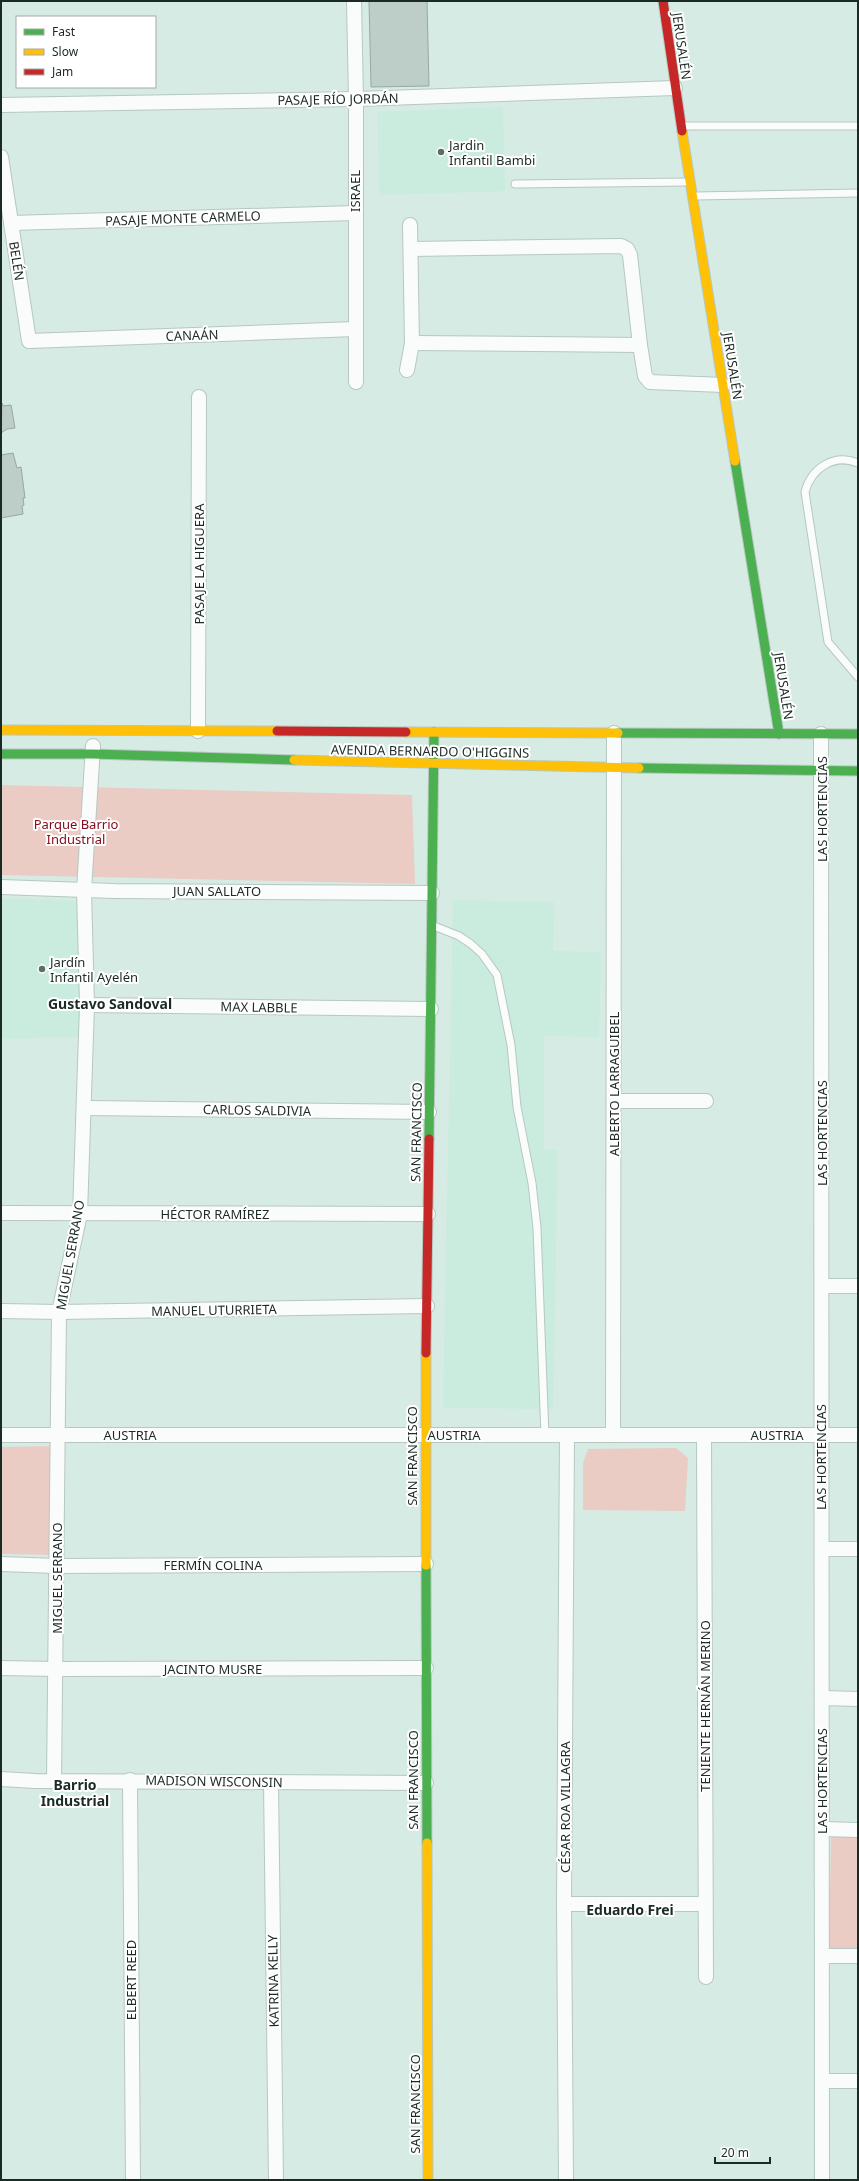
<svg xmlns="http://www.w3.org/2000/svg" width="859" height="2181" font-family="'Noto Sans',sans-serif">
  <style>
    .built { fill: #c9ecde }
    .green { fill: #eaccc5 }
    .building { fill: #bdcdc7; stroke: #98a8a2 }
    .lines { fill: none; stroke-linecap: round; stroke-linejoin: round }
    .lane-casing { stroke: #b7c7c1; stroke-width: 9 }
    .street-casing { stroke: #b7c7c1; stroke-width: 16 }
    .fast-casing { stroke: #b7c7c1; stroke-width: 11 }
    .slow-casing { stroke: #b7c7c1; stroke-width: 11 }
    .jam-casing { stroke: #b7c7c1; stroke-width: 11 }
    .lane { stroke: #f9fcfb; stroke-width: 7 }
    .street { stroke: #f9fcfb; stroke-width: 14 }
    .fast { stroke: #4caf50; stroke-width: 9 }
    .slow { stroke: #ffc107; stroke-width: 9 }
    .jam { stroke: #c62828; stroke-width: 9 }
    .poi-dot { fill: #5d6e68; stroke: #fff; stroke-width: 1.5 }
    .labels { text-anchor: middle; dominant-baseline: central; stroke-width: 4; stroke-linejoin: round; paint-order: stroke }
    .street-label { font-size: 13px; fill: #1c2a25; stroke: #fff }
    .poi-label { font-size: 13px; fill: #1c2a25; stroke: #fff; text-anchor: start }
    .park-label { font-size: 13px; fill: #820b1b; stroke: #fff }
    .neighbourhood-label { font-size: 14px; font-weight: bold; fill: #1c2a25; stroke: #fff }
  </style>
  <rect width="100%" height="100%" fill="#d6ebe3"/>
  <!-- built -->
  <g class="built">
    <polygon points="503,107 505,191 379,195 377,112"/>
    <polygon points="1,898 83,901 81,1037 1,1039"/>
    <polygon points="453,900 554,902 553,951 601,952 599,1037 544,1036 544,1149 558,1150 553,1409 443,1408"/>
  </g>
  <!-- green -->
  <g class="green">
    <polygon points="1,785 412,795 415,884 1,875"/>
    <polygon points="58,1446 58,1555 1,1554 1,1447"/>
    <polygon points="676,1448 688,1458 685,1511 583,1510 583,1463 588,1449"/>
    <polygon points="831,1837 858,1837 858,1948 829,1948"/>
  </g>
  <!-- building -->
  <g class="building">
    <polygon points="369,1 427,1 429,86 371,87"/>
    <polygon points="2,403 3,406 11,405 15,428 7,429 1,433"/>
    <polygon points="13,453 17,468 21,467 25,498 23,498 24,505 22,506 23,514 1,518 1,455"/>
  </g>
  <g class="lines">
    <defs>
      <g id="lane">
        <polyline points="682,126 858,126"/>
        <polyline points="515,184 688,182"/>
        <polyline points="695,196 858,193"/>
        <path d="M858,463C833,453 811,469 805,492L828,642L858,677"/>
        <polyline points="434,926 459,936 471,944 482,954 497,975 511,1045 517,1107 532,1183 537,1228 545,1435"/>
      </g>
      <g id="street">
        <polyline points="354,1 356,99 356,382"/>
        <polyline points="1,105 356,99 675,88"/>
        <polyline points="1,157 29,341 356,329"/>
        <polyline points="11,223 355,213"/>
        <polyline points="411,249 621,246 627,249 630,255 640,345 412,343"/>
        <polyline points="640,345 645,376 650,382 723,385"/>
        <polyline points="407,370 412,343 410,225"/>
        <polyline points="198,731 199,397"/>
        <polyline points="821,734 822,2180"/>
        <polyline points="1,887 114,891 432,893"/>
        <polyline points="87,1005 431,1009"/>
        <polyline points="614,1101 706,1101"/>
        <polyline points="85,1108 429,1112"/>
        <polyline points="1,1213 428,1214"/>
        <polyline points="822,1286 858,1286"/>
        <polyline points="1,1311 59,1312 427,1306"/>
        <polyline points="1,1435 858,1435"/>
        <polyline points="613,1435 614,733"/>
        <polyline points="704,1436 706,1977"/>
        <polyline points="822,1549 858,1549"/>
        <polyline points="1,1564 57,1566 426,1564"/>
        <polyline points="1,1668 56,1669 426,1668"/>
        <polyline points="822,1698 858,1699"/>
        <polyline points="1,1779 35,1781 426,1783"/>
        <polyline points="130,1780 133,2180"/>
        <polyline points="54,1781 59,1312 80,1214 87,1005 84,890 93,746"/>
        <polyline points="271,1782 276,2180"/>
        <polyline points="822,1829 858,1830"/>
        <polyline points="564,1904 705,1904"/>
        <polyline points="822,1956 858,1956"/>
        <polyline points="822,2081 858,2081"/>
        <polyline points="566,2180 564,1904 567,1435"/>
      </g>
      <g id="fast">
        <polyline points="735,461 779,734"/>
        <polyline points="618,733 858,734"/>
        <polyline points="1,754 92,754 294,760"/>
        <polyline points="639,768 858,771"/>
        <polyline points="429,1139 434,732"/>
        <polyline points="426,1565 427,1843"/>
      </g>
      <g id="slow">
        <polyline points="682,131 735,461"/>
        <polyline points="1,730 277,731"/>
        <polyline points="406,732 618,733"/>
        <polyline points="294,760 639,768"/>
        <polyline points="426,1565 426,1353"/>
        <polyline points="427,1843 428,2180"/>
      </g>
      <g id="jam">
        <polyline points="663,1 682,131"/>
        <polyline points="277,731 406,732"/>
        <polyline points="426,1353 429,1139"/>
      </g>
    </defs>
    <!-- lane casing -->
    <use href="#lane" class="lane-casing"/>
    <!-- street casing -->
    <use href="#street" class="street-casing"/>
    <!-- fast casing -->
    <use href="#fast" class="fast-casing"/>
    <!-- slow casing -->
    <use href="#slow" class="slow-casing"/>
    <!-- jam casing -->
    <use href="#jam" class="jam-casing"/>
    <!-- lane -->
    <use href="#lane" class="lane"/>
    <!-- street -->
    <use href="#street" class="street"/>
    <!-- fast -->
    <use href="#fast" class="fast"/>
    <!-- slow -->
    <use href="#slow" class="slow"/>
    <!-- jam -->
    <use href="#jam" class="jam"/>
  </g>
  <!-- markers -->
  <g class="poi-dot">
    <circle cx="441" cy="152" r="4"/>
    <circle cx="42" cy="969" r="4"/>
  </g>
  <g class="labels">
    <!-- street labels -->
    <g class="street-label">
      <text transform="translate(682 46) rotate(82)">JERUSALÉN</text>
      <text transform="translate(338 99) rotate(-1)">PASAJE RÍO JORDÁN</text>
      <text transform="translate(355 191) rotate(-90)">ISRAEL</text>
      <text transform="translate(183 218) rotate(-2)">PASAJE MONTE CARMELO</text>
      <text transform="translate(17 261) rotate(81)">BELÉN</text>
      <text transform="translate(192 335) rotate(-2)">CANAÁN</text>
      <text transform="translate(733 366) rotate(81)">JERUSALÉN</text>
      <text transform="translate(199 564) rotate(-90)">PASAJE LA HIGUERA</text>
      <text transform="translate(784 686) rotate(81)">JERUSALÉN</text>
      <text transform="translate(430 751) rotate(1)">AVENIDA BERNARDO O'HIGGINS</text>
      <text transform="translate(822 809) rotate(-90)">LAS HORTENCIAS</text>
      <text x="217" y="891">JUAN SALLATO</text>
      <text transform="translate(259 1007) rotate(1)">MAX LABBLE</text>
      <text transform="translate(614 1084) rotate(-90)">ALBERTO LARRAGUIBEL</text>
      <text transform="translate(257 1110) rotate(1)">CARLOS SALDIVIA</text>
      <text transform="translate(416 1132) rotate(-89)">SAN FRANCISCO</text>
      <text transform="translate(822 1133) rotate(-90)">LAS HORTENCIAS</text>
      <text x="215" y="1214">HÉCTOR RAMÍREZ</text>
      <text transform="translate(70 1255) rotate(-80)">MIGUEL SERRANO</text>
      <text transform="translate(214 1310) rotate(-1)">MANUEL UTURRIETA</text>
      <text x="130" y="1435">AUSTRIA</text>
      <text x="454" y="1435">AUSTRIA</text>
      <text x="777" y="1435">AUSTRIA</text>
      <text transform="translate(412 1456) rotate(-90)">SAN FRANCISCO</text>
      <text transform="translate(821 1457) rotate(-90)">LAS HORTENCIAS</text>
      <text x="213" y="1565">FERMÍN COLINA</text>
      <text transform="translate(57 1578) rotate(-90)">MIGUEL SERRANO</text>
      <text x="213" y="1669">JACINTO MUSRE</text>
      <text transform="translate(705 1706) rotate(-90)">TENIENTE HERNÁN MERINO</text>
      <text transform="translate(413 1780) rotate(-90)">SAN FRANCISCO</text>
      <text transform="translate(214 1781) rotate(1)">MADISON WISCONSIN</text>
      <text transform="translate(822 1781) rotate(-90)">LAS HORTENCIAS</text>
      <text transform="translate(565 1807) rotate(-90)">CÉSAR ROA VILLAGRA</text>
      <text transform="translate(131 1980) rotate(-90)">ELBERT REED</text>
      <text transform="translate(273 1981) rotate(-91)">KATRINA KELLY</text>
      <text transform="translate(415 2104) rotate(-90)">SAN FRANCISCO</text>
    </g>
    <!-- poi labels -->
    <g class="poi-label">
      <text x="449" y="145">Jardin<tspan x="449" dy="15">Infantil Bambi</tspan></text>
      <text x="50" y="962">Jardín<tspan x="50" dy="15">Infantil Ayelén</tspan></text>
    </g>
    <!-- park labels -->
    <g class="park-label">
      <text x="76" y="824">Parque Barrio<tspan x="76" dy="15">Industrial</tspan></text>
    </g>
    <!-- neighbourhood labels -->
    <g class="neighbourhood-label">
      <text x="110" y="1003">Gustavo Sandoval</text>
      <text x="75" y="1784">Barrio<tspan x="75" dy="16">Industrial</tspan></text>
      <text x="630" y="1909">Eduardo Frei</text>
    </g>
  </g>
  <!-- border -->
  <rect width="859" height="2181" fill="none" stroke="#1c2a25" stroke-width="4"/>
  <!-- legend -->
  <rect x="16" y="16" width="140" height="72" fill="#ffffff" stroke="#a4aaa8"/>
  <rect x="24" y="29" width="20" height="6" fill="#4caf50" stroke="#a4aaa8"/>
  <text x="52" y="36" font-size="12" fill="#1c2a25">Fast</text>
  <rect x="24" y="49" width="20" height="6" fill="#ffc107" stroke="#a4aaa8"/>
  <text x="52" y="56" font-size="12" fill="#1c2a25">Slow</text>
  <rect x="24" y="69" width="20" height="6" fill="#c62828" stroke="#a4aaa8"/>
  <text x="52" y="76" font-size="12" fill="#1c2a25">Jam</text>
  <!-- scale -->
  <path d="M715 2157v6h55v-6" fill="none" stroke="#1c2a25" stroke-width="2"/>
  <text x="721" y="2157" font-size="12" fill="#1c2a25" stroke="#ffffff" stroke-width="3" paint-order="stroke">20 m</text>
</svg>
